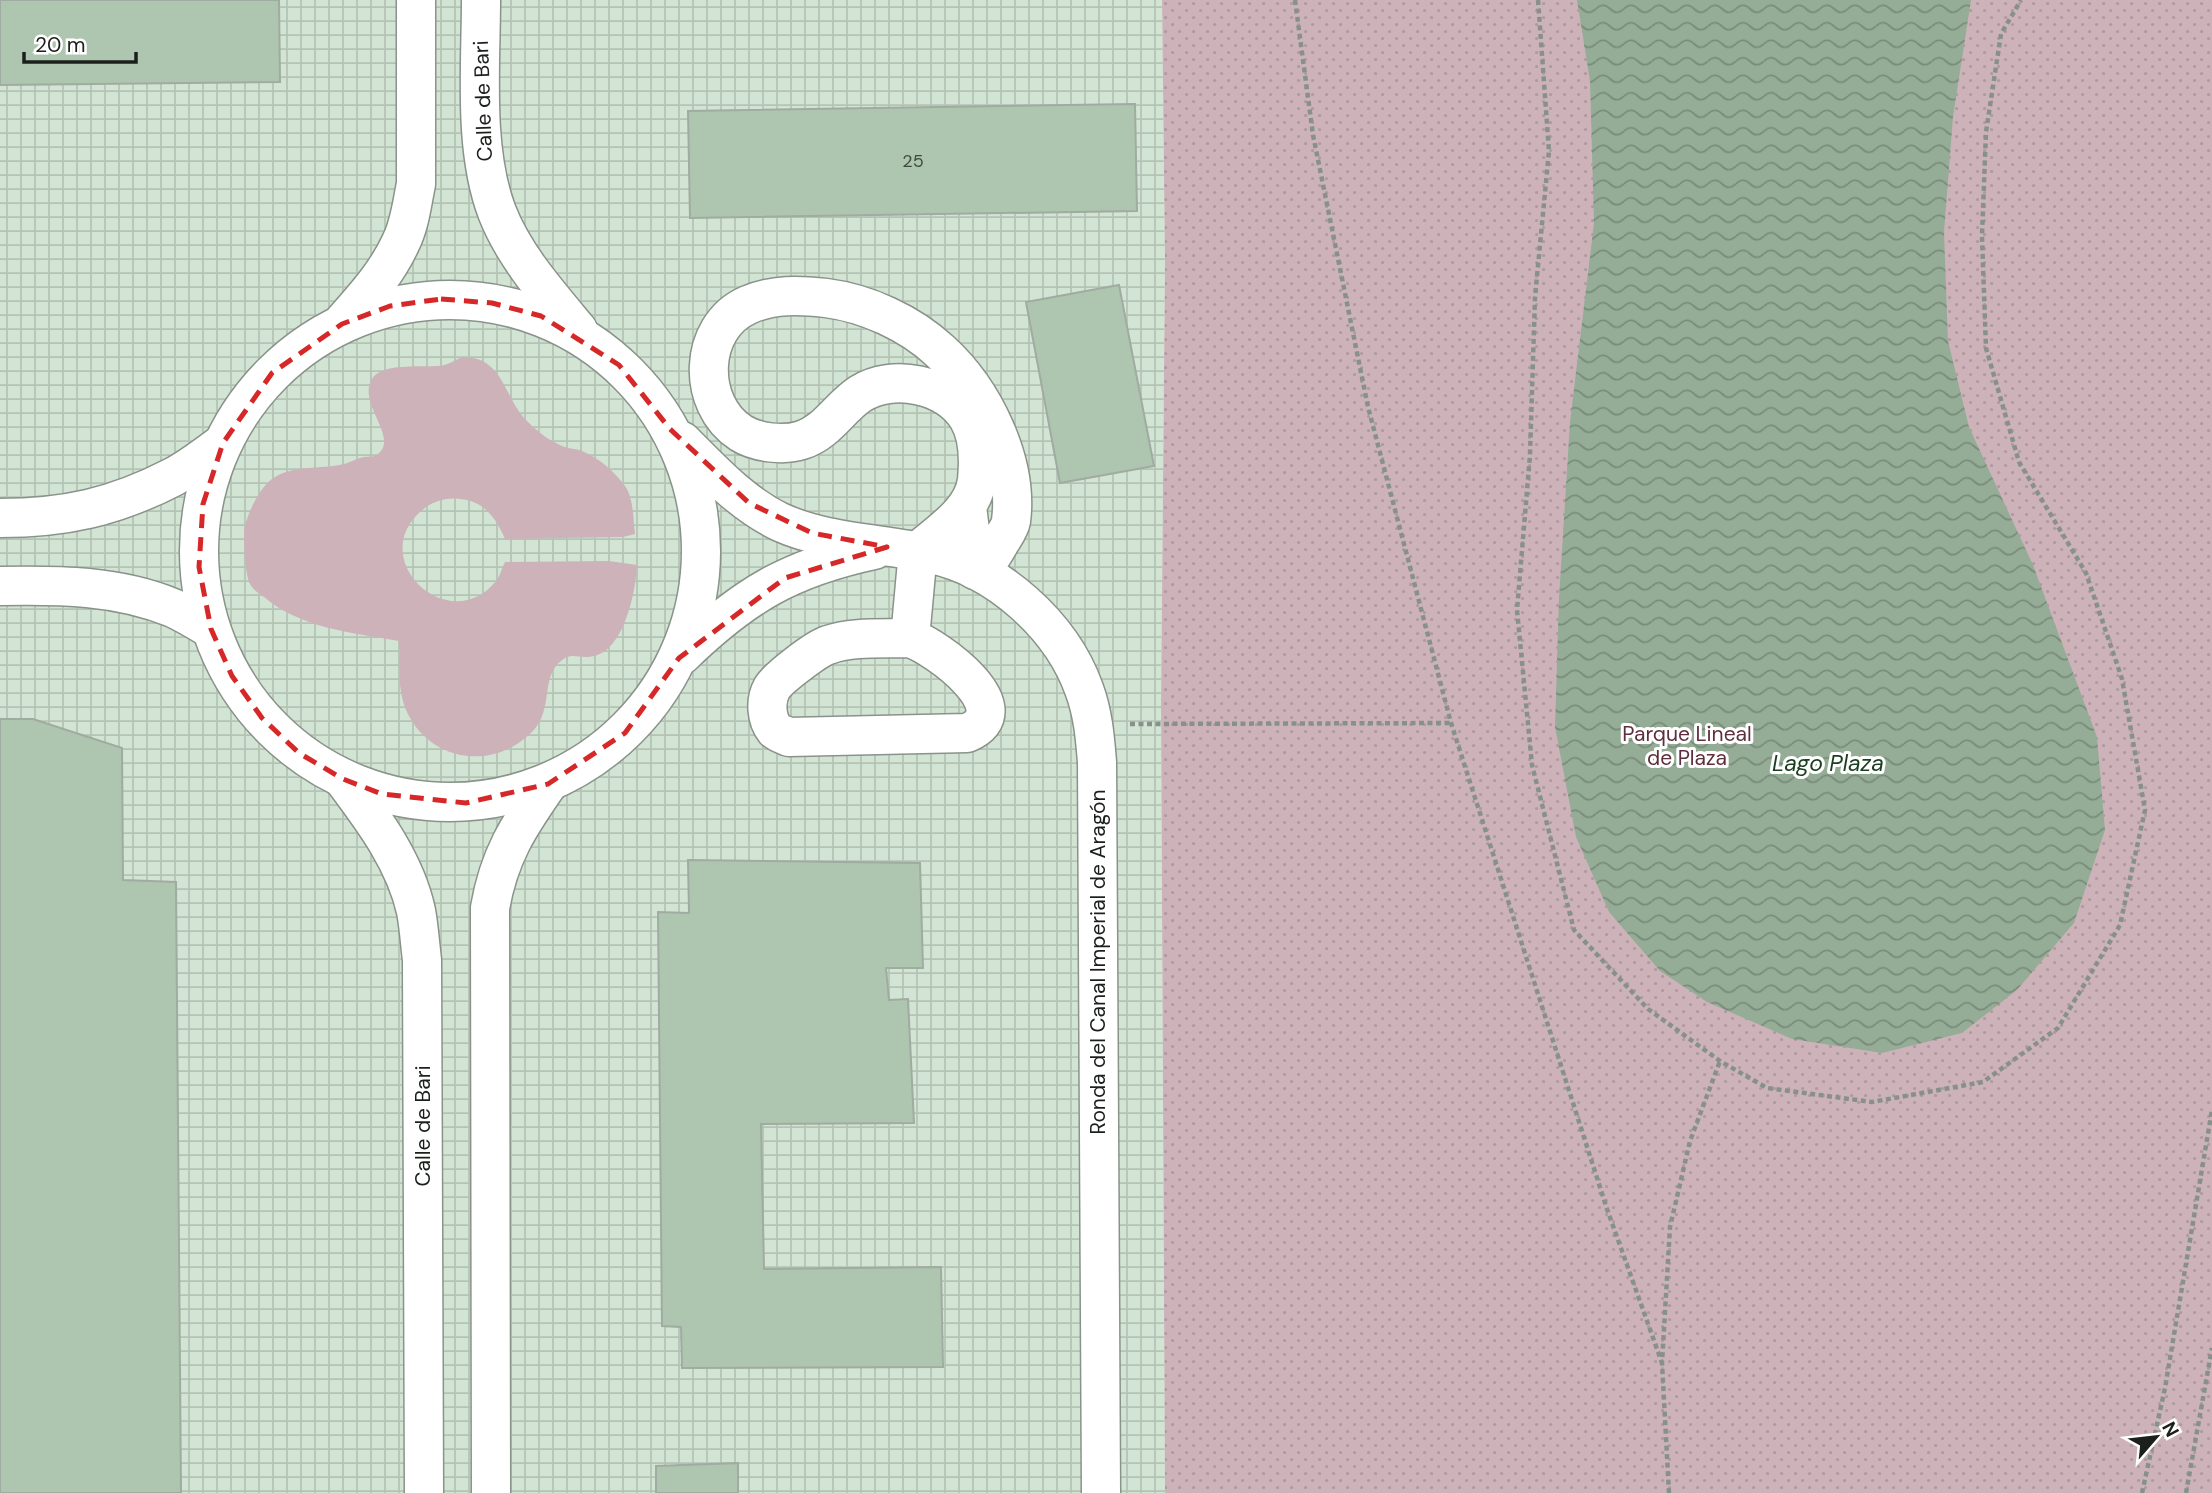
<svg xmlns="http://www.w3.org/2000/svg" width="2212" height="1493" font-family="'DM Sans',sans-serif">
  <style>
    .industrial { fill: url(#industrial-grid) }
    .grass { fill: #cdb3b9 }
    .park { fill: url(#park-dots) }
    .water { fill: url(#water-waves) }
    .building { fill: #aec6af; stroke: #a0aba1; stroke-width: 2 }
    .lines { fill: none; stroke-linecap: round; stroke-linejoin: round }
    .minor-casing { stroke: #899389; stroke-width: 41 }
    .path { stroke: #889189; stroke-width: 4.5; stroke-dasharray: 5 3.5; stroke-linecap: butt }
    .minor { stroke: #fff; stroke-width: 38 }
    .marked { fill: none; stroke: #d62828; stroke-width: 5; stroke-dasharray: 14 9; stroke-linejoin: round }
    .labels { text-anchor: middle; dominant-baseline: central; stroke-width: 6; stroke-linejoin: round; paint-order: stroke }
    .number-label { font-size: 18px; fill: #404a41 }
    .street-label { font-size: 21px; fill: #1c201c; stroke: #fff }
    .park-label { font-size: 21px; fill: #5e2e3c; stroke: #fff }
    .water-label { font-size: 23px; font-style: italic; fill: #183f1e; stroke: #fff }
  </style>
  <defs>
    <pattern id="industrial-grid" width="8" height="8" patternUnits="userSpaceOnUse" patternTransform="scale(1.75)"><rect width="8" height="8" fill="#d2e4d3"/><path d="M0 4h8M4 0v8" fill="none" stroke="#b4c3b5"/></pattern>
    <pattern id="park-dots" width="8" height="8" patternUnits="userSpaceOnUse" patternTransform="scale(1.75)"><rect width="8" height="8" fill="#cdb3b9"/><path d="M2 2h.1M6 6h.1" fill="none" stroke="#af9a9e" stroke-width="1.8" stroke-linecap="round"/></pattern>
    <pattern id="water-waves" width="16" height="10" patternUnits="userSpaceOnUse" patternTransform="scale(1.75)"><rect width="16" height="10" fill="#95ad97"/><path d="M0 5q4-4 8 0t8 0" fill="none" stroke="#798c7a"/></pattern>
  </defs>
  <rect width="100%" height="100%" fill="#e1ede2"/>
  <!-- industrial -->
  <polygon class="industrial" points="0,0 1162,0 1165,263 1161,704 1165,1493 0,1493"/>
  <!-- grass -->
  <path class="grass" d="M462,357C504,356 504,399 527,421C539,433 552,443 568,448C573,449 579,449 584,452C599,458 615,472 625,486C634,499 633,519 635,534L623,537L505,539C496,518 484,501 460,499C445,497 431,502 420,512C366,561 450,638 496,581C500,576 502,568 505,562L609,561L637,565C636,591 624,650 594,656C576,660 571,649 556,666C542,683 553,713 530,734C489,772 428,760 406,710C397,689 400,663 399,641C353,633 300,628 264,597C258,593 252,589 249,582C245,570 244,547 244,534C244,519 259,488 272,479C293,464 320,470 344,464C351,462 357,458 364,457C370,456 374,458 379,453C398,436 357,403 372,379C381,363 420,367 437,366C446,366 454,361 462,357Z"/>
  <!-- park -->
  <polygon class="park" points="1162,0 2212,0 2212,1493 1165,1493 1161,704 1165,263"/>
  <!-- water -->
  <polygon class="water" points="1577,0 1971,0 1953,117 1944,232 1948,341 1969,427 2033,565 2097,737 2105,830 2074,923 2017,990 1962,1033 1882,1053 1792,1039 1707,1002 1660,971 1609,912 1576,837 1555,727 1559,598 1570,422 1594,223 1590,81"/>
  <!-- building -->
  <g class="building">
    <polygon points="0,0 279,0 280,82 0,85"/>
    <polygon points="1135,104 1137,211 690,218 688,111"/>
    <polygon points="1119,285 1154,466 1060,483 1026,302"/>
    <polygon points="0,719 33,719 122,748 123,880 176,882 181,1493 0,1493"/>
    <polygon points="688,860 920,863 923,968 886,968 889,1000 908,999 914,1123 761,1124 764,1269 941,1267 943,1367 682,1368 681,1327 662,1326 658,912 689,913"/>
    <polygon points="738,1463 738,1493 656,1493 656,1466"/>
  </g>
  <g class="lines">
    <defs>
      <g id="minor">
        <path d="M481,0C481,66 473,149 497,212C514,256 548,294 578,330"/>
        <circle cx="450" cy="551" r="251"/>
        <path d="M343,322C365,297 387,273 401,242C410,224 412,203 416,184V0"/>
        <path d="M682,441C712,471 741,503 780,522C826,543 881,543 931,554C997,568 1061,625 1084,689C1093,713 1095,737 1097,762L1101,1493"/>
        <path d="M0,518C65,518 115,507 173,477C190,468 207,455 223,443"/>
        <path d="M0,586C59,585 117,585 173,608C186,614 199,622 211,629"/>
        <path d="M910,638C937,647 1023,710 967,733L789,737C784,735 778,733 775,730C766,719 765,700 772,688C778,678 816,649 828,645C853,636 884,639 910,638L918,551C941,531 973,512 977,480C979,459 979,436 968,418C947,384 893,373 860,394C839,408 827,432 802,440C784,446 757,443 741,433C696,404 698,327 748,305C773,294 799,295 826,298C866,303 910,323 940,351C983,390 1019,461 1011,521C1010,528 1003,537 999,544C992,556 988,564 975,570L967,507"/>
        <path d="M682,655C744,595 790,568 874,550"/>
        <path d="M343,779C373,819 405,861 416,911C419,927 420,944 422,960L424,1493"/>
        <path d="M491,1493L490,908C499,856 518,827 548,784"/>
      </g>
    </defs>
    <!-- minor casing -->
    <use href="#minor" class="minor-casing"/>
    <!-- path -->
    <g class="path">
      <polyline points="1295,0 1313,135 1368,407 1451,723 1607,1209 1662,1363"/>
      <polyline points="1538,0 1549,151 1535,297 1530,455 1517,610 1532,765 1574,930 1648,1009 1720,1061 1767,1088 1872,1102 1983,1082 2058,1028 2120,925 2145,810 2122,679 2086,573 2019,462 1986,348 1982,236 1986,132 2001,34 2021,0"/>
      <polyline points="1130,724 1451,723"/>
      <polyline points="1669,1493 1662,1363 1670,1227 1690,1141 1720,1061"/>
      <polyline points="2142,1493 2165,1388 2212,1110"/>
      <polyline points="2186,1493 2212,1348"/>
    </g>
    <!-- minor -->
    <use href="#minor" class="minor"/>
  </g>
  <!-- marked area -->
  <path class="marked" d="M441,299L492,303L541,316L619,365L670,429L749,503L812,533L887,547L785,578L679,658L625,733L548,784L466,803L382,794L343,779L299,753L262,718L232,676L211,629L199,567L203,504L223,443L272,373L342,324L390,306Z"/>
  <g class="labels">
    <!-- number labels -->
    <g class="number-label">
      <text x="913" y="161">25</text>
    </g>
    <!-- street labels -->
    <g class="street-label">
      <text transform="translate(483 101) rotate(-92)">Calle de Bari</text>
      <text transform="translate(1098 962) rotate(-90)">Ronda del Canal Imperial de Aragón</text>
      <text transform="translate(423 1126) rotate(-90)">Calle de Bari</text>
    </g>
    <!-- park labels -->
    <g class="park-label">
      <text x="1687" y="734">Parque Lineal<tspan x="1687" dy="24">de Plaza</tspan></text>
    </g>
    <!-- water labels -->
    <g class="water-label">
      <text x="1828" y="763">Lago Plaza</text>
    </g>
  </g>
  <!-- north arrow -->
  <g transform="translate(2156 1437) rotate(62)" stroke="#ffffff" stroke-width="5" paint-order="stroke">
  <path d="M0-5L12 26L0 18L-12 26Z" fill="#1c201c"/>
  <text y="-10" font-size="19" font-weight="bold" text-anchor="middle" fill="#1c201c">N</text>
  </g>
  <!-- scale -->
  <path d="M24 52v10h112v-10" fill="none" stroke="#1c201c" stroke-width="3.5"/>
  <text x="35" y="52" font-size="21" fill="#1c201c" stroke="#ffffff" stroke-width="5" paint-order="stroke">20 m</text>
</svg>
